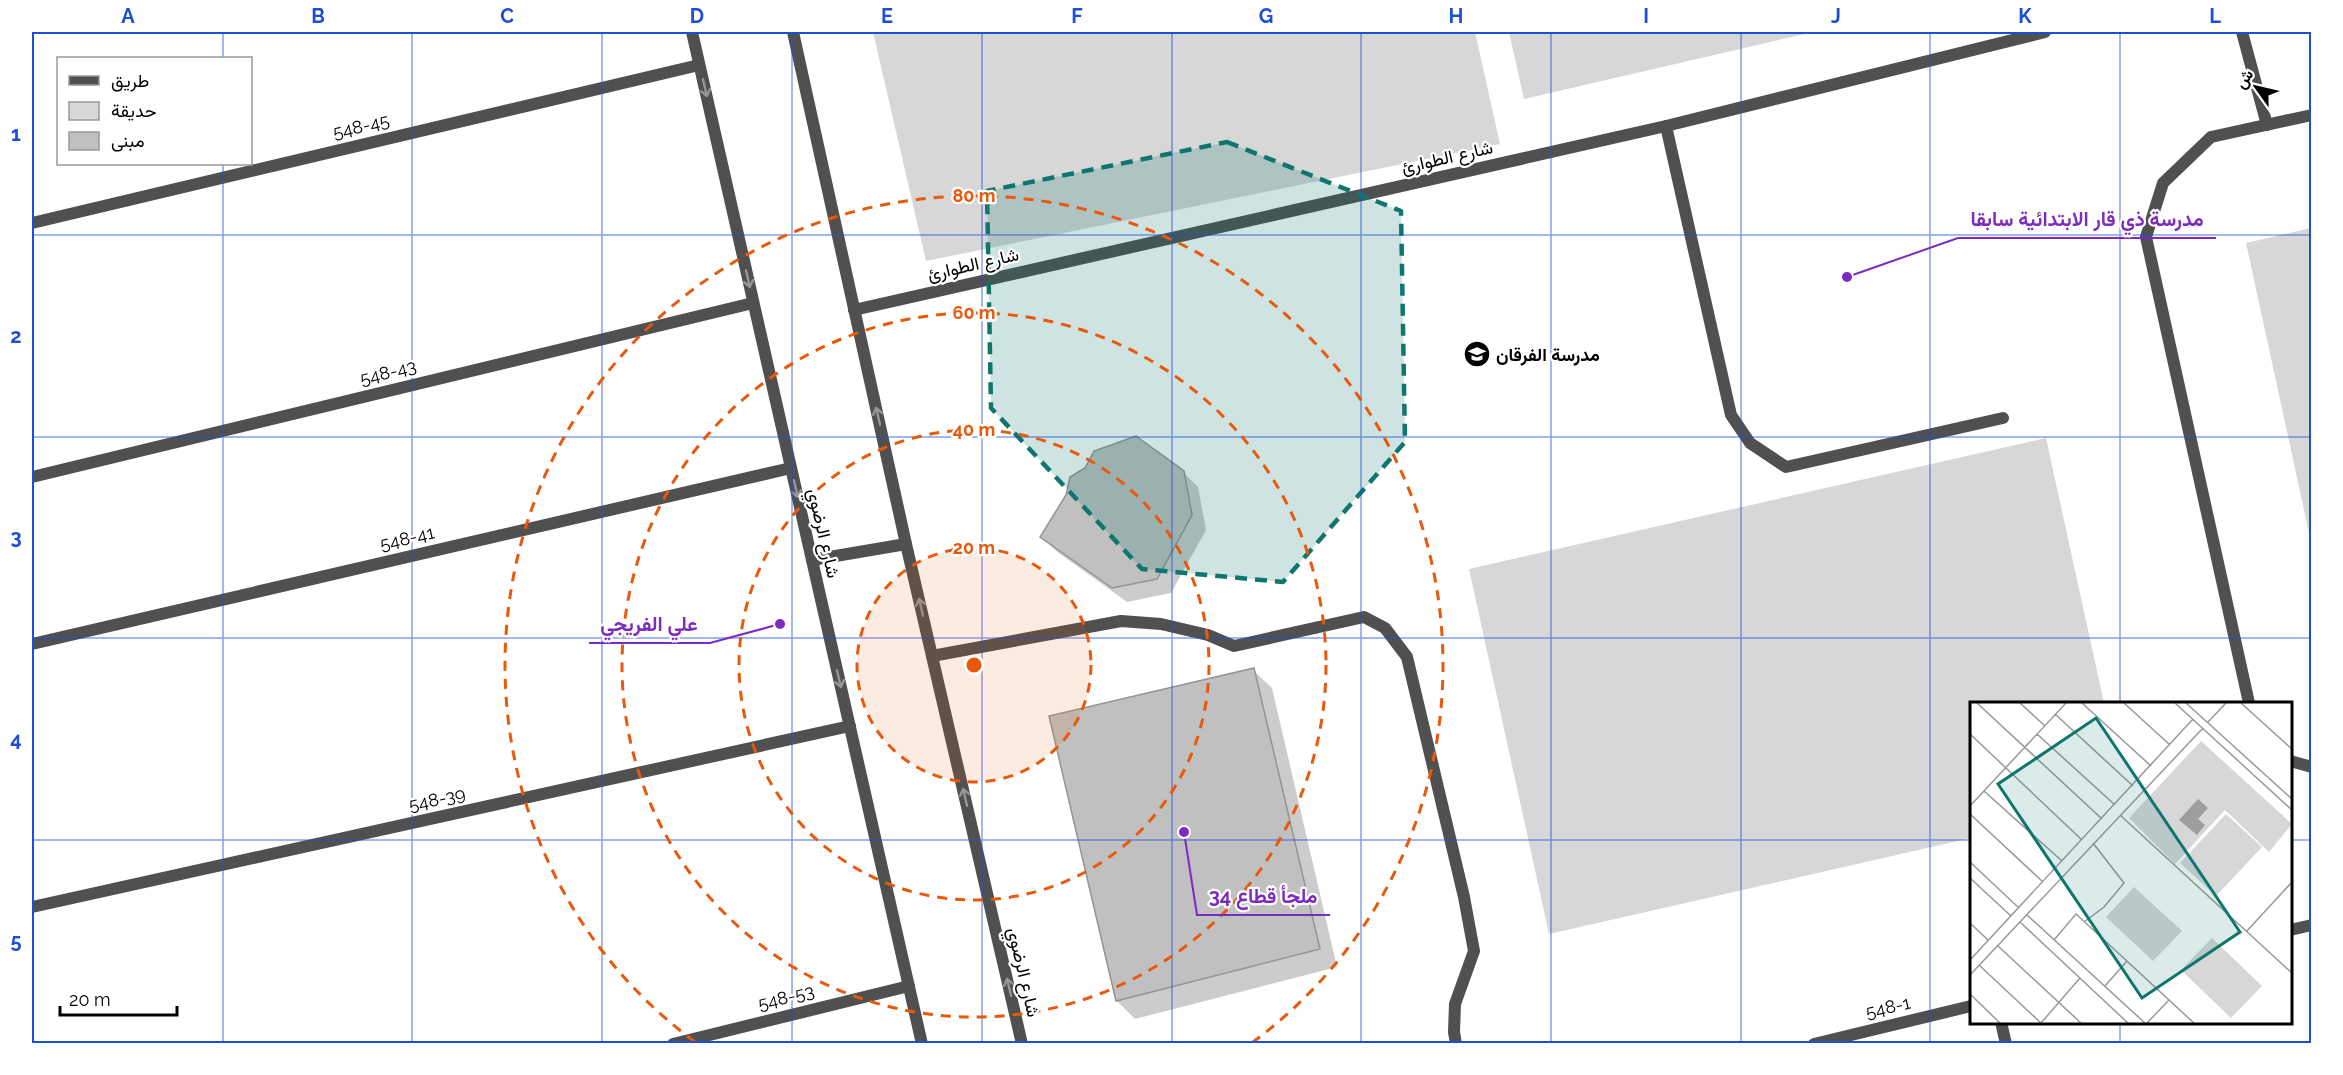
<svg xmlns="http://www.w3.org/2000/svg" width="2343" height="1075" font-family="Raleway,Vazirmatn,sans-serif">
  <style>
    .green { fill: #d7d7d7 }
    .shadow { fill: #0003 }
    .building { fill: #c0c0c0; stroke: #949494; stroke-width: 1.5 }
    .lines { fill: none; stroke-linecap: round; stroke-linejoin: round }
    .service { stroke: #505050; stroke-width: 12 }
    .minor { stroke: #505050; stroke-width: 12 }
    .tertiary { stroke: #505050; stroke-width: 12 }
    .oneway { stroke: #969696 }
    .marked { fill: #0f766e; fill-opacity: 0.2; stroke: #0f766e; stroke-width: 4.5; stroke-dasharray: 12 8; stroke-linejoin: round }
    .grid { fill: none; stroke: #1d4ed8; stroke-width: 1.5; stroke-opacity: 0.55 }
    .ring { fill: none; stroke: #e8590c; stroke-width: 3; stroke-dasharray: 10 8 }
    .labels { text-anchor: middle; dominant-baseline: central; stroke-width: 4.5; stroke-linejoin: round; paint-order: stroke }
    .street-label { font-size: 18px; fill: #000; stroke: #fff }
    .poi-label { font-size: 18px; font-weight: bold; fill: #000; stroke: #fff; text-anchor: start }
    .inset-road { fill: none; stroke: #999; stroke-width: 1.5 }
    .view { fill: #0f766e; fill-opacity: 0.15; stroke: #0f766e; stroke-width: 3 }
    .inset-edge { fill: none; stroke: #000; stroke-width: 3 }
    .centre { fill: #e8590c; stroke: #fff; stroke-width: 3 }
    .ring-label { font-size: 18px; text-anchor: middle; font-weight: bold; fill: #e8590c; stroke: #fff; stroke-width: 4.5; stroke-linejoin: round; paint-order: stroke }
    .leader { fill: none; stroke: #7b2cbf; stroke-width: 2 }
    .callout-dot { fill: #7b2cbf; stroke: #fff; stroke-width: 2 }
    .callout-label { font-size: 20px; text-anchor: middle; font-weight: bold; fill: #7b2cbf; stroke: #fff; stroke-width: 4.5; stroke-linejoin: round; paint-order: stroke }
    .neatline { fill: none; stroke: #1d4ed8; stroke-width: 2 }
    .grid-label { font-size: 20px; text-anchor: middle; font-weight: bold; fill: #1d4ed8 }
  </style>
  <rect width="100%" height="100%" fill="#fff"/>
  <!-- green -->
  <g class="green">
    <polygon points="873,32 1475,32 1500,144 926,261"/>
    <polygon points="1509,32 1813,32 1524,99"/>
    <polygon points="2311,228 2312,228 2311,542 2246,243"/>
    <polygon points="2046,438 2104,703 1971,703 1971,838 1549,934 1469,569"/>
  </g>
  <!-- shadow -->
  <g class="shadow">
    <polygon points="1183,472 1198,487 1206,530 1171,593 1127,602 1056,551 1042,536"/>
    <polygon points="1253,670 1272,688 1337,967 1135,1019 1117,1001"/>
  </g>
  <!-- building -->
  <g class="building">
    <polygon points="1136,436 1184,471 1192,515 1157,579 1112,588 1040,537 1066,495 1070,477 1085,468 1094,451"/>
    <polygon points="1254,668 1320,949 1116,1001 1049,716"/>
  </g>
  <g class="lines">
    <!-- service -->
    <g class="service">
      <polyline points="2242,32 2267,125"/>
      <polyline points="1666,126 1731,415 1750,443 1786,467 2003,418"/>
      <polyline points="2249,703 2146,237 2163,183 2211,137 2312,115"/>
      <polyline points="2290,761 2312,767"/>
    </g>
    <!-- minor -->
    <g class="minor">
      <polyline points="32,223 699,65"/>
      <polyline points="854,310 1666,126 2045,32"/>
      <polyline points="32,477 753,303"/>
      <polyline points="32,644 791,468"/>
      <polyline points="932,656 1121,621 1161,624 1208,635 1234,646 1364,617 1385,628 1407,657 1464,897 1474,951 1455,1004 1454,1032 1456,1044"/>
      <polyline points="32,907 850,726"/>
      <polyline points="2290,930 2312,925"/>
      <polyline points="2001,1022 2006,1044"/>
      <polyline points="673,1044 909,986"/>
      <polyline points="1814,1044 1971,1006"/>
    </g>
    <!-- tertiary -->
    <g class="tertiary">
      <polyline points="692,32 922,1044"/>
      <polyline points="793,32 906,544 1022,1044"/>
      <polyline points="812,560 906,544"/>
    </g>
  </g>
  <!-- one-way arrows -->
  <defs><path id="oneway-shaft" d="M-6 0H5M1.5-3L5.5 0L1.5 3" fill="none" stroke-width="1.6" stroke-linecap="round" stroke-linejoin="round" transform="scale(1.5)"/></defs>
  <g class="oneway">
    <use href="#oneway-shaft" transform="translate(705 88) rotate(77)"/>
    <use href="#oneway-shaft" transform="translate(748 279) rotate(77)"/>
    <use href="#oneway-shaft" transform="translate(878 416) rotate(-103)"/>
    <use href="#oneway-shaft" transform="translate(796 489) rotate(77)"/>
    <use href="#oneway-shaft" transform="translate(921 607) rotate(-103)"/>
    <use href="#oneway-shaft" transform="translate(839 679) rotate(77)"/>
    <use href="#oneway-shaft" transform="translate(965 797) rotate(-103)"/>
    <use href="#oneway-shaft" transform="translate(1009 987) rotate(-103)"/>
  </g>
  <!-- marked area -->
  <path class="marked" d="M1227,142L1401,211L1405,442L1283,582L1142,569L991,408L987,191Z"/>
  <!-- grid -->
  <path class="grid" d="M223,32V58M412,32V1044M602,32V1044M792,32V1044M982,32V1044M1172,32V1044M1361,32V1044M1551,32V1044M1741,32V1044M1930,32V1044M2120,32V703M223,164V1044M32,235H2312M32,437H2312M32,638H2312M32,840H1971M2290,840H2312M2120,1022V1044"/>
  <!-- distance rings -->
  <circle cx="974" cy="665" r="117" fill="#e8590c" fill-opacity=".12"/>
  <g class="ring">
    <circle cx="974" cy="665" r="117"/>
    <circle cx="974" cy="665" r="235"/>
    <circle cx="974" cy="665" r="352"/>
    <path d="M695 1042A469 469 0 1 1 1253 1042"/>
  </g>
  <!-- icons -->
  <defs>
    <symbol id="school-disc" viewBox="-11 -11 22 22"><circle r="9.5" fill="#000" stroke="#fff"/><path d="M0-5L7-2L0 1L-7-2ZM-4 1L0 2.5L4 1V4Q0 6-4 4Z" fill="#fff"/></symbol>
  </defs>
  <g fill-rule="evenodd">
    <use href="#school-disc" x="1462" y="339" width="30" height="30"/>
  </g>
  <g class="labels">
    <!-- street labels -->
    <g class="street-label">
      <text transform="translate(361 126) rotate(-13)">548-45</text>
      <text transform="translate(1447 157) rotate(-13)">شارع الطوارئ</text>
      <text transform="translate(973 264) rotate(-13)">شارع الطوارئ</text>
      <text transform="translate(388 372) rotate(-14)">548-43</text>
      <text transform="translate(824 533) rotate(77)">شارع الرضوي</text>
      <text transform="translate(407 538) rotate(-13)">548-41</text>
      <text transform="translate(437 799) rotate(-12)">548-39</text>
      <text transform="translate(1024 972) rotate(77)">شارع الرضوي</text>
      <text transform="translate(786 997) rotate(-14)">548-53</text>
      <text transform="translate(1888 1007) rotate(-13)">548-1</text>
    </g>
    <!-- poi labels -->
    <g class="poi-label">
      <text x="1496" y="354">مدرسة الفرقان</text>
    </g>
  </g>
  <!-- overview -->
  <g transform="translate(1970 702)">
    <rect width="322" height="322" fill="#fff"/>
    <path d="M231,39L322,122L299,150L255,108L205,162L159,116ZM256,112L292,145L246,194L210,161ZM164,185L212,229L183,259L136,215ZM242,236L292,284L261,316L211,268Z" fill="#d7d7d7"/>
    <path d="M228,97L238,106L228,117L235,123L227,133L209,118Z" fill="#9e9e9e"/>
    <path class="inset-road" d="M7,1L132,117M50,1L75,24M112,1L181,64M154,1L200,43M205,1L323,109M216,1L323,98M271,1L323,48M85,12L163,84M238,20L256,1M0,32L112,138M67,32L145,103M14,89L92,159M0,104L96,1M0,112L73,180M150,113L323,272M0,160L49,206M0,176L41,214M57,213L176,322L199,298M50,220L159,322M114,220L134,205L154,181L123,141M0,221L18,238M276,230L323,179M84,238L106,212L225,322M28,244L112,322M0,258L223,17M9,263L72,322M0,273L233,26M135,284L157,259M0,292L31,322M71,321L110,276"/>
    <path class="view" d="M126,16L270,230L172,296L28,82Z"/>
    <rect width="322" height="322" class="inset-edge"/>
  </g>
  <circle cx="974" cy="665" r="9" class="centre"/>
  <g class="ring-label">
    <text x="974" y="202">80 m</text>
    <text x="974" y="319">60 m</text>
    <text x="974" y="436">40 m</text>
    <text x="974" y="554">20 m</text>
  </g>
  <!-- callouts -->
  <path class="leader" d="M1847 277L1958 238H2216M780 624L710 643H589M1184 832L1197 915H1330"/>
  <g class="callout-dot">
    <circle cx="1847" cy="277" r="6"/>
    <circle cx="780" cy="624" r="6"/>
    <circle cx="1184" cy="832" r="6"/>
  </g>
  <g class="callout-label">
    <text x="2087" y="226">مدرسة ذي قار الابتدائية سابقا</text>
    <text x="649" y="631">علي الفريجي</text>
    <text x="1263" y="903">ملجأ قطاع 34</text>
  </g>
  <!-- border -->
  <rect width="2343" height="1075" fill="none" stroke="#ffffff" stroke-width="66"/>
  <!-- legend -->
  <rect x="57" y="57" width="195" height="108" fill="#ffffff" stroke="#999999" stroke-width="1.5"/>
  <rect x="69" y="76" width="30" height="9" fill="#505050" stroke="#999999" stroke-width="1.5"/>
  <text x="111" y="87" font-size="18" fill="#000000">طريق</text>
  <rect x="69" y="102" width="30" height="18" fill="#d7d7d7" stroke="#999999" stroke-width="1.5"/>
  <text x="111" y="117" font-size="18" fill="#000000">حديقة</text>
  <rect x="69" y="132" width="30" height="18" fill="#c0c0c0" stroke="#999999" stroke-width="1.5"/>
  <text x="111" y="147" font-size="18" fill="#000000">مبنى</text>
  <!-- north arrow -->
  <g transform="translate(2256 87) rotate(304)" stroke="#ffffff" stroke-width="4.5" paint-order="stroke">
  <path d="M0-4.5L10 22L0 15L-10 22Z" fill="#000000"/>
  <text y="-9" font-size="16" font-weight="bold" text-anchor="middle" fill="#000000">ش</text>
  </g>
  <!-- scale -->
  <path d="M60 1006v9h117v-9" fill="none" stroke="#000000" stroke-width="3"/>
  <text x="69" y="1006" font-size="18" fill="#000000" stroke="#ffffff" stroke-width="4.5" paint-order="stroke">20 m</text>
  <rect x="33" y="33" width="2277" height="1009" class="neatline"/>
  <g class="grid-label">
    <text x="128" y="23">A</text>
    <text x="318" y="23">B</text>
    <text x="507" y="23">C</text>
    <text x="697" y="23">D</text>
    <text x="887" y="23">E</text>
    <text x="1077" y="23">F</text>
    <text x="1266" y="23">G</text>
    <text x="1456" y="23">H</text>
    <text x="1646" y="23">I</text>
    <text x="1836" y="23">J</text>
    <text x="2025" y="23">K</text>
    <text x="2215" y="23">L</text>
    <text x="16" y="141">1</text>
    <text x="16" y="343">2</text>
    <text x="16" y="544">3</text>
    <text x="16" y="746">4</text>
    <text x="16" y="948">5</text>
  </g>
</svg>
